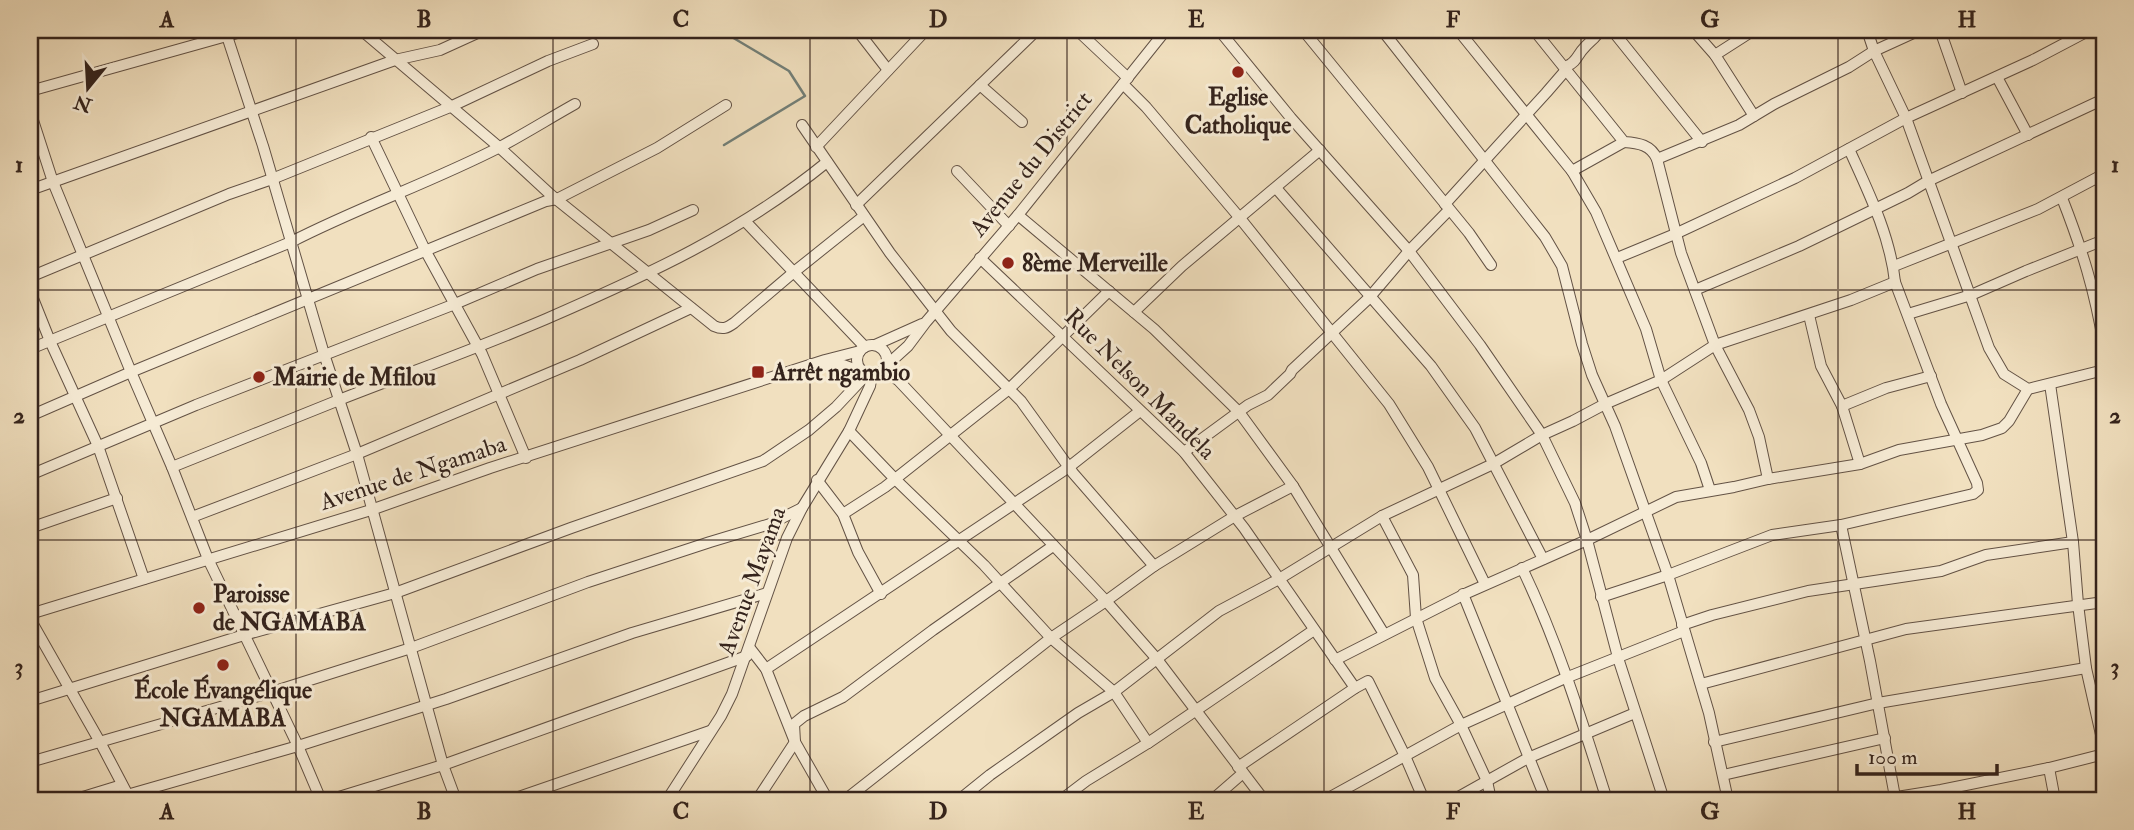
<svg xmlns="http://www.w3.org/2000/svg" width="2134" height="830" font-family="'IM FELL Double Pica',serif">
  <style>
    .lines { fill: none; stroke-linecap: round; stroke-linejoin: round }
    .stream { stroke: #727f78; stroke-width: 2.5 }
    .minor-casing { stroke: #635245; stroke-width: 12 }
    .minor { stroke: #f6ebd5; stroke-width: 10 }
    .grid { fill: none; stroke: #34231c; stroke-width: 2; stroke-opacity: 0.55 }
    .poi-dot { fill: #8f2418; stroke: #f6ebd5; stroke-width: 2.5 }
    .labels { text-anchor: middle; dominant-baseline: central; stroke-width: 6; stroke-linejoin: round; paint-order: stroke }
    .poi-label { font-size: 24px; font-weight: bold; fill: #34231c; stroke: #f6ebd5; text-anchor: start }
    .street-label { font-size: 24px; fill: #34231c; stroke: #f6ebd5 }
    .neatline { fill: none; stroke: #34231c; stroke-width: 2.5 }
    .grid-label { font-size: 23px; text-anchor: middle; font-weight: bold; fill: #34231c }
  </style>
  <rect width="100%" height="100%" fill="#f1e0bf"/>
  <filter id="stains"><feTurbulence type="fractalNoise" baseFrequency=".00286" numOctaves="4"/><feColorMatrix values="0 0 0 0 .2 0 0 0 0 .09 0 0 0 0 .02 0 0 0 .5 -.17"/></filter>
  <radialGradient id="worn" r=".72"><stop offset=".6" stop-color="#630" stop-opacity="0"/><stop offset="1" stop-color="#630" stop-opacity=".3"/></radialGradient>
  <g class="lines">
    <!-- stream -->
    <polyline class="stream" points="720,30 789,71 805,96 724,145"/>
    <defs>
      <g id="minor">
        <polyline points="225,30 263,146 324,354 357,454 443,765 456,800"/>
        <path d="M361,30L499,147L551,195L714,326C723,330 727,328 734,323L794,272L864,216"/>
        <polyline points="857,30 888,70"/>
        <polyline points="1077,30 1128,78"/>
        <polyline points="1219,30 1291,118 1409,251 1480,345 1542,435 1575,503 1587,540 1619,661 1664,800"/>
        <polyline points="1303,30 1469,233 1491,265"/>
        <polyline points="1382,30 1545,237 1562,266 1582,344 1592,375 1615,426 1668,575 1709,713 1728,800"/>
        <polyline points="1458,30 1572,171 1596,212 1646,329 1661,380 1701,463 1710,490"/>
        <path d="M1534,30L1624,142C1639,143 1651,145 1657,159L1681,253L1715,345L1749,410L1759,437L1768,479"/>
        <polyline points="1612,30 1702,142"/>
        <polyline points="1693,30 1715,55 1754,116"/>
        <polyline points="1867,30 1874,51 1906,118 1989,348 2004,374 2028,389 2104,370"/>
        <polyline points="1940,30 1962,93"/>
        <polyline points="1715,55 1754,30"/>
        <polyline points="1997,77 2028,135"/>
        <polyline points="1123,84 1146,107 1239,217 1389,404 1428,467 1485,584"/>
        <polyline points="980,85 1022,122"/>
        <polyline points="30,91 248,30"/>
        <polyline points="30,111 53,182 131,372 172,467 208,559 298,746 321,800"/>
        <polyline points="802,125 890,253 951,331 1021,401 1073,473 1154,566"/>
        <polyline points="371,137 425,250 482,354 526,458"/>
        <polyline points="816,147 926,30"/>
        <polyline points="1657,159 1739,125 1774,104 1849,67 1874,51 1920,30"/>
        <polyline points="957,171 1009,226"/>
        <polyline points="1572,171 1624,142"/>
        <polyline points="1276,188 1431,366 1475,428 1543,559"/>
        <polyline points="30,190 395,60 440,50 484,30"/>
        <path d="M2062,198C2082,249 2095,291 2104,346"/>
        <path d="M1445,204L1546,93L1565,71L1567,66C1577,62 1577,55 1584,48C1590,41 1596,38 1600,30"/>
        <polyline points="856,205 1037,30"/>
        <polyline points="1018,215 1154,329 1239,412 1293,486 1384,634"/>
        <polyline points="745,221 865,347"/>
        <polyline points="980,258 1184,452 1244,528 1355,688"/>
        <polyline points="1617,258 1675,234 1795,178 1906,118 2033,60 2090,30"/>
        <polyline points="1894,266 2038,209 2104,174"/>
        <polyline points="30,277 229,194 272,179 450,107 548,61 593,44"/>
        <polyline points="1695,290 1799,246 1908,193 1928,181 2104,99"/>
        <polyline points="30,291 50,341 98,446 144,579"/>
        <polyline points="1134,312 1182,266 1320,150"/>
        <polyline points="1908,314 1971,295 2026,271 2104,240"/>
        <polyline points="1809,315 1821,366 1842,406 1860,464"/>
        <circle cx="872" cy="360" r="15"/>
        <polyline points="875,345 922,324"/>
        <path d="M30,349L291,242C359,207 432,182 500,147C526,133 550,118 575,104"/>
        <polyline points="822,365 843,365 862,372"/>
        <polyline points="887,365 908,346 926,322 1018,215 1166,30"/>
        <polyline points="884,370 898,380 1106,601 1156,658 1264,800"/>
        <polyline points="2050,384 2073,542 2078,604 2086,668 2104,748"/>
        <polyline points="1842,406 1886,388 1931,376"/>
        <polyline points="30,416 131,372 546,201 557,199 657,148 726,105"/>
        <polyline points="849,431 894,478 984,565 1051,638 1114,692 1148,743"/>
        <polyline points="1184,452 1248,405 1268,395 1290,374 1292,370 1369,298 1409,251 1449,210"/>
        <path d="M172,467C228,445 283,422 339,400C408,373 478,348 546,319C647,275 740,233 827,162"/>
        <polyline points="30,475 196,405 455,304 537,269 649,230 693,210"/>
        <polyline points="817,480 843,514 858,552 881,594"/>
        <polyline points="843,514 885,487 1009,389 1109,291"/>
        <polyline points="1382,516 1413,575 1416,618 1435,678 1461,725 1487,781 1491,800"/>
        <polyline points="192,517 357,454 580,360 691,308"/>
        <polyline points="1841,525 1870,661 1895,797"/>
        <polyline points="30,528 117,498"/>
        <path d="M1522,568C1558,643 1582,721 1607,800"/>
        <polyline points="1463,594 1546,800"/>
        <path d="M1601,597L1668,575L1772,535L1841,525L1973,494L1978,490L1977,483L1941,404L1895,282C1890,235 1868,191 1849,149"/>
        <polyline points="30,614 371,510 490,468 825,360 860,351"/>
        <polyline points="30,619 100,742 130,799"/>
        <polyline points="1682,625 1712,615 1808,591 1941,571 1986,555 2073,542"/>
        <polyline points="749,647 766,669 795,742 828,800"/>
        <polyline points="1335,660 1467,593 1587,540 1676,497 1734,487 1768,479 1860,464 1899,450 1982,435 2002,428 2009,421 2028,389"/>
        <polyline points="766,669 1069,467 1140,411"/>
        <polyline points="1701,684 1906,629 2104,602"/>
        <polyline points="30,701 244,635 395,593 571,528 763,461 809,430 836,407 867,374"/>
        <polyline points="1714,742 1878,703 2086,668"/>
        <polyline points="30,762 272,692 411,648 588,582 710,542 770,524 802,508"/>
        <polyline points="1238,767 1355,688 1368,681 1405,756 1424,800"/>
        <polyline points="2049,768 2055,800"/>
        <polyline points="1723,775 1885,738"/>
        <polyline points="127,795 298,746 446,699 632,633 767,593"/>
        <polyline points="73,800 122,785"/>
        <polyline points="329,800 443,765 747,656"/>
        <polyline points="510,800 710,731"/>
        <polyline points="667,800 721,716 732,694 787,538 802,508 849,431 870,386 872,375"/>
        <polyline points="757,800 795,742 794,724 804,716 843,697 933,630 1053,546"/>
        <polyline points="845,800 1051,638 1106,601 1154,566 1235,516 1293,486"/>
        <polyline points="959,800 990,775 1078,713 1114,692 1219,611 1279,579 1382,516 1493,464 1542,435 1573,421 1605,404 1661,380 1715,345 1851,300 1895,282"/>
        <polyline points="1061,800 1086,781 1148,743 1314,630"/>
        <polyline points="1212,800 1243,773"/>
        <polyline points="1325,800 1461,725 1563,679 1684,631"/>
        <polyline points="1453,800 1528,758 1635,713"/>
        <polyline points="1878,800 1941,790 2049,768 2104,754"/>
      </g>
    </defs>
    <!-- minor casing -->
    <use href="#minor" class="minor-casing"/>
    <!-- minor -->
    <use href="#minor" class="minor"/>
  </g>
  <!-- grid -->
  <path class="grid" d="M296,30V800M553,30V800M810,30V800M1067,30V800M1324,30V800M1581,30V800M1838,30V800M30,290H2104M30,540H2104"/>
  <!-- markers -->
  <g class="poi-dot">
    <circle cx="1238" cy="72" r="7"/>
    <circle cx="1008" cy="263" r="7"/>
    <rect x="751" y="365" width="14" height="14" rx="3.5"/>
    <circle cx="259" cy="377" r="7"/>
    <circle cx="199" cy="608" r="7"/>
    <circle cx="223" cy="665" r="7"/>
  </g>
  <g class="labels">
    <!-- poi labels -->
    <g class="poi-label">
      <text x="1238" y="97" text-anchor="middle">Eglise<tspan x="1238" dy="28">Catholique</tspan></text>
      <text x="1022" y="263">8ème Merveille</text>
      <text x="772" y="372">Arrêt ngambio</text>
      <text x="273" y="377">Mairie de Mfilou</text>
      <text x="213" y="594">Paroisse<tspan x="213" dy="28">de NGAMABA</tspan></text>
      <text x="223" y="690" text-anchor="middle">École Évangélique<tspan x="223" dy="28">NGAMABA</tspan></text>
    </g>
    <!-- street labels -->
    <g class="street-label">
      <text transform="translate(1031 164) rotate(-51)">Avenue du District</text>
      <text transform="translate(1140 384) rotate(45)">Rue Nelson Mandela</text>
      <text transform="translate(413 473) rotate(-18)">Avenue de Ngamaba</text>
      <text transform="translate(752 581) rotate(-70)">Avenue Mayama</text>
    </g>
  </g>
  <!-- margin -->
  <rect width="2134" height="830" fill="none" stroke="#f1e0bf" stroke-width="77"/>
  <!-- north arrow -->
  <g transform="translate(88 88) rotate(198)" stroke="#f6ebd5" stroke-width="5" paint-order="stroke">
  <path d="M0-5L12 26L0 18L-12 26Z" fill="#34231c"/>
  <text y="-10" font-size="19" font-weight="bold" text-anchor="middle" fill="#34231c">N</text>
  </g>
  <!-- scale -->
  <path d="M1857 764v10h140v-10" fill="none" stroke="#34231c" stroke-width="3.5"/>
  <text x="1868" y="764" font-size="21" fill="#34231c" stroke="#f6ebd5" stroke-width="5" paint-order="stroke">100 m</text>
  <rect x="38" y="38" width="2058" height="754" class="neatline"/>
  <g class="grid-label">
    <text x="167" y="27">A</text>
    <text x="424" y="27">B</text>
    <text x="681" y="27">C</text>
    <text x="938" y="27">D</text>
    <text x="1196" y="27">E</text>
    <text x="1453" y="27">F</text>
    <text x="1710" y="27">G</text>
    <text x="1967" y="27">H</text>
    <text x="19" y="172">1</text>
    <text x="2115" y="172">1</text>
    <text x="19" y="423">2</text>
    <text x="2115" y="423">2</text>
    <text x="19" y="674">3</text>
    <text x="2115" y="674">3</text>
    <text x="167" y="819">A</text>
    <text x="424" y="819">B</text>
    <text x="681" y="819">C</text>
    <text x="938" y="819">D</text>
    <text x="1196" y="819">E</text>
    <text x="1453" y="819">F</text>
    <text x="1710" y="819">G</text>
    <text x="1967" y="819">H</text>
  </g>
  <rect width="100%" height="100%" filter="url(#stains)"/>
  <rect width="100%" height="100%" fill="url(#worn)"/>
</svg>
